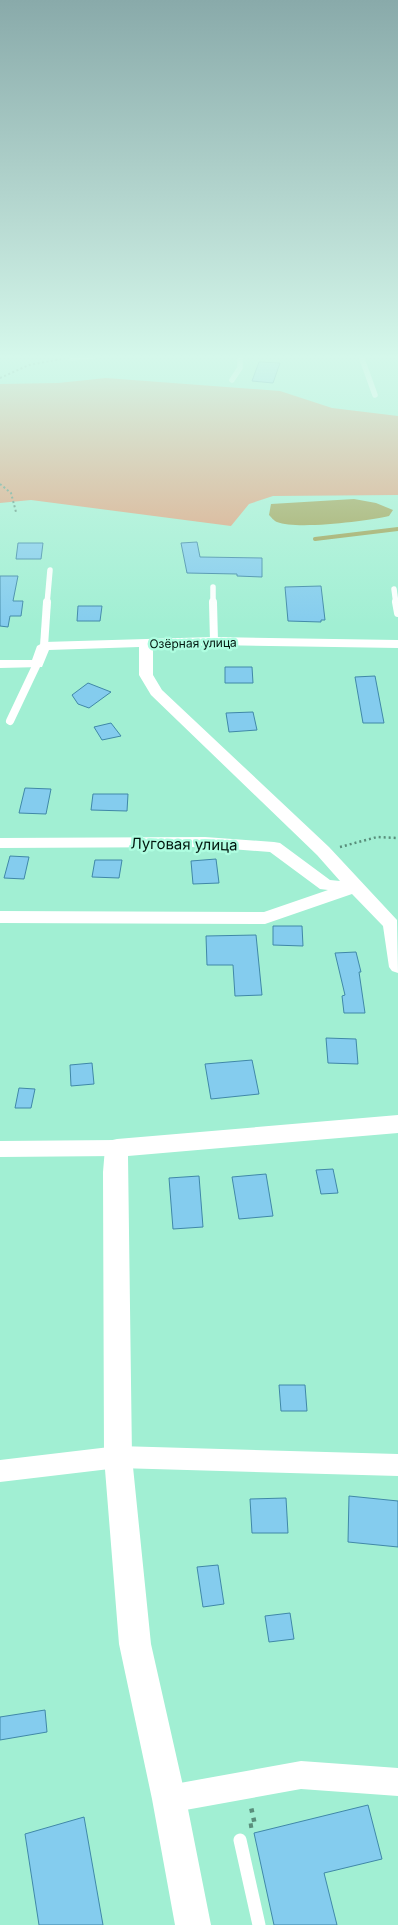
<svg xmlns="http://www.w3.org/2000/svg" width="398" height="1925" font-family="Inter,sans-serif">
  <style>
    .green { fill: #df9c77 }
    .water { fill: #9b9c4d }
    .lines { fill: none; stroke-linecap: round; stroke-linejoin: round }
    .stream { stroke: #9b9c4d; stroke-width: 4 }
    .building { fill: #84ccee; stroke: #4088a8 }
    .path-far2 { stroke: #598e7b; stroke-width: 2; stroke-dasharray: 2 2.5; stroke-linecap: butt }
    .path-far1 { stroke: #598e7b; stroke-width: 2.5; stroke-dasharray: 2 3; stroke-linecap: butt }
    .path { stroke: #598e7b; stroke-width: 4.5; stroke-dasharray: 4 5.5; stroke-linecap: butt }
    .service-far2 { stroke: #fff; stroke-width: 5.5 }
    .service-far1 { stroke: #fff; stroke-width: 8 }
    .service { stroke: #fff; stroke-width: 13 }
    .minor { fill: #fff; fill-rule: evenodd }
    .tertiary { fill: #fff; fill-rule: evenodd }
    .labels { text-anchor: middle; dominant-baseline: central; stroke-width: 5; stroke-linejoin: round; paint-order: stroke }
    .far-street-label { font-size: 12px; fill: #00160e; stroke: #aefde0 }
    .street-label { font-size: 15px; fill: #00160e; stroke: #aefde0 }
  </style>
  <rect width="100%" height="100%" fill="#a1efd3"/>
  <!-- green -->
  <polygon class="green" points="106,378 280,391 332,408 398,416 398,495 273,496 249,504 231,526 31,500 0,503 0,384 58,383"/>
  <!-- water -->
  <path class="water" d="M354,499L376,503L393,510L389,516C367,521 297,530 277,522C274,521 271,517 269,515L271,504Z"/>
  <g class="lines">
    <!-- stream -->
    <polyline class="stream" points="315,539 398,529"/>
  </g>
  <!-- building -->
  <g class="building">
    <polygon points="259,362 280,363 273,383 252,381"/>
    <polygon points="197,542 200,557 262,558 262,577 237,576 237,574 187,573 181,543"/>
    <polygon points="18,543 43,543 41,559 16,559"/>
    <polygon points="0,576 18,576 13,601 23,601 21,616 10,616 8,627 0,626"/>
    <polygon points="321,586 325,620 321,620 321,622 288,621 285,587"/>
    <polygon points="78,606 102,606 100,621 77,621"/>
    <polygon points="225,667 252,667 253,683 225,683"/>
    <polygon points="375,676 384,723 363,723 355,677"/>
    <polygon points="88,683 111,692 89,708 78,704 72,695"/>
    <polygon points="253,712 257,730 229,732 226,713"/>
    <polygon points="111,723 121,736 102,740 94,727"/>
    <polygon points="25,788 51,789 46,814 19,813"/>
    <polygon points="93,794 128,794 127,811 91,810"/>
    <polygon points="10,856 29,857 24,879 4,878"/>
    <polygon points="216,859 219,883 193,884 191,861"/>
    <polygon points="95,860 122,860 119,878 92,877"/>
    <polygon points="273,926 302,926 303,946 273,945"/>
    <polygon points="256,935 262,995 235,996 233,965 207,965 206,936"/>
    <polygon points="356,952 361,972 359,972 365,1013 344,1013 342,996 345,995 335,953"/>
    <polygon points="326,1038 356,1039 358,1064 328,1063"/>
    <polygon points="252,1060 259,1094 211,1099 205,1064"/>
    <polygon points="92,1063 94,1084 71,1086 70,1065"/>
    <polygon points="19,1088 35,1089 31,1108 15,1108"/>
    <polygon points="333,1169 338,1193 321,1194 316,1170"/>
    <polygon points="266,1174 273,1216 239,1219 232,1177"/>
    <polygon points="199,1176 203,1227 173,1229 169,1178"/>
    <polygon points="279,1385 305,1385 307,1411 281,1411"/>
    <polygon points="349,1496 398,1501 398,1547 348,1542"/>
    <polygon points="286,1498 288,1533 252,1533 250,1499"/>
    <polygon points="218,1565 224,1604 203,1607 197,1567"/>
    <polygon points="290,1613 294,1639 269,1642 265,1616"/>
    <polygon points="45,1710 47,1732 0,1740 0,1717"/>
    <polygon points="368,1805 382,1859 324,1873 337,1925 274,1925 254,1833"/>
    <polygon points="84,1817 103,1925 39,1925 25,1834"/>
  </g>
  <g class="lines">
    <!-- path-far2 -->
    <g class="path-far2">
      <polyline points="0,378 29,365 61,359"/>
      <polyline points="0,484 11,493 16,512"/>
    </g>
    <!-- path-far1 -->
    <polyline class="path-far1" points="340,847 377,837 398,838"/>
    <!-- path -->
    <polyline class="path" points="249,1826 255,1825 251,1807"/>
    <!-- service-far2 -->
    <g class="service-far2">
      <polyline points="361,356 375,395"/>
      <polyline points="72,358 94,356"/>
      <polyline points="232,380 240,368 240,356"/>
      <polyline points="213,587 213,604"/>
      <polyline points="394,589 396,604"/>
      <polyline points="47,604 50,570"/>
    </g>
    <!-- service-far1 -->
    <g class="service-far1">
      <polyline points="213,602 214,641"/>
      <polyline points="396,602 398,613"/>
      <polyline points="44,646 47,602"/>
      <polyline points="10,721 37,664"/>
    </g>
    <!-- service -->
    <polyline class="service" points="240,1840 259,1925"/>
    <!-- minor -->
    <g class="minor">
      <polygon points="214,637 398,640 398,648 214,645 153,647 153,675 162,690 329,847 397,920 398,973 392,971 389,967 383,926 352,894 265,924 0,923 0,911 264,912 328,890 320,889 270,852 205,847 0,848 0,838 205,837 274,842 280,843 330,880 340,881 317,855 151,695 139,675 139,647 49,650 42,667 0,668 0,660 32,660 37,646 44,642"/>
      <polygon points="117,1140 124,1143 127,1148 124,1153 117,1156 0,1157 0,1141"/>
      <polygon points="118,1446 398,1454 398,1476 118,1468 0,1482 0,1460"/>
      <polygon points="301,1761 398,1768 398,1796 301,1789 169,1813 159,1809 155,1799 159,1789 169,1785"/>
    </g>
    <!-- tertiary -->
    <polygon class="tertiary" points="398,1115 398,1133 128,1156 132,1457 151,1644 186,1799 211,1925 175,1925 152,1799 119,1644 104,1457 103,1172 105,1148 108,1141 117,1139"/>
  </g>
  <!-- sky -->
  <linearGradient id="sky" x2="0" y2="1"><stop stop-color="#89aaaa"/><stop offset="0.57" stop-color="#d5f8eb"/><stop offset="1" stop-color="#d5f8eb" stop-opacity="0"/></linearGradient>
  <rect width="398" height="626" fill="url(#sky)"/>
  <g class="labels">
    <!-- far-street labels -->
    <g class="far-street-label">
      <text transform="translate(193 643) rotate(-1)">Озёрная улица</text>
    </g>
    <!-- street labels -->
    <g class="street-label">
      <text transform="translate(184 844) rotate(1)">Луговая улица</text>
    </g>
  </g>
</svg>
